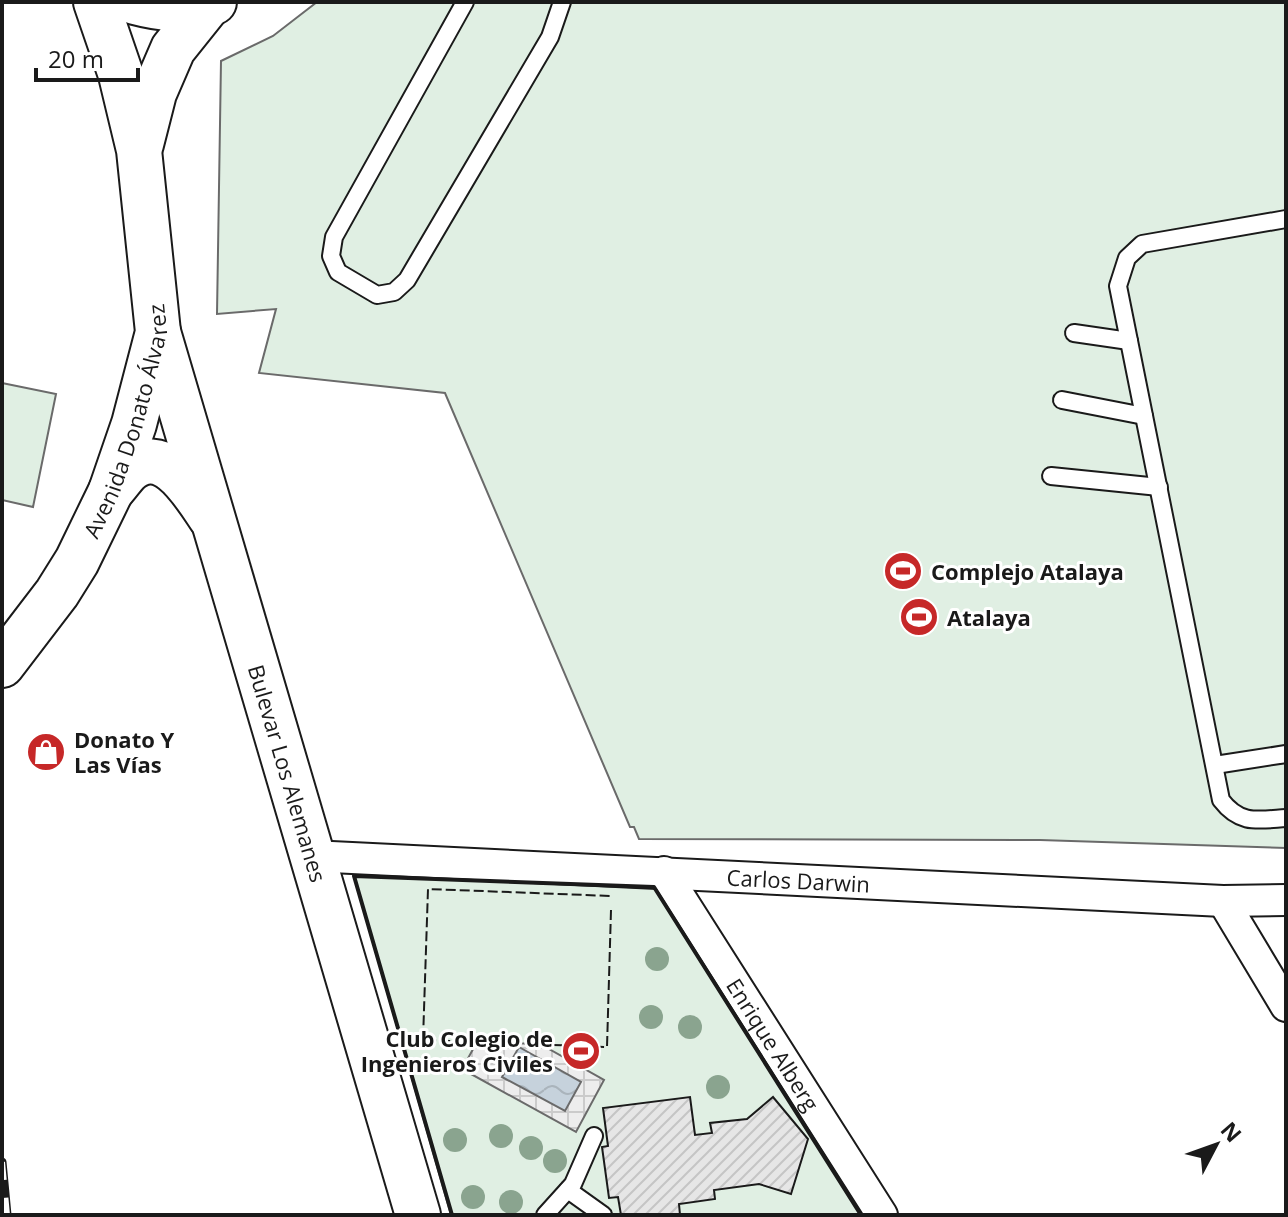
<svg xmlns="http://www.w3.org/2000/svg" width="1288" height="1217" font-family="'Open Sans',sans-serif">
  <style>
    .green { fill: #e0efe3; stroke: #6a6a6a; stroke-width: 2 }
    .plaza { fill: url(#plaza-grid); stroke: #6a6a6a; stroke-width: 2 }
    .water { fill: url(#water-waves); stroke: #6a6a6a; stroke-width: 2 }
    .building { fill: url(#building-hatch); stroke: #1a1a1a; stroke-width: 2 }
    .lines { fill: none; stroke-linecap: round; stroke-linejoin: round }
    .service-casing { stroke: #1a1a1a; stroke-width: 20 }
    .minor-casing { stroke: #1a1a1a; stroke-width: 34 }
    .secondary-casing { stroke: #1a1a1a; stroke-width: 48 }
    .primary-casing { stroke: #1a1a1a; stroke-width: 48 }
    .service { stroke: #fff; stroke-width: 16 }
    .minor { stroke: #fff; stroke-width: 30 }
    .secondary { stroke: #fff; stroke-width: 44 }
    .primary { stroke: #fff; stroke-width: 44 }
    .rail-casing { stroke: #1a1a1a; stroke-width: 9 }
    .rail { stroke: #fff; stroke-width: 6; stroke-dasharray: 18; stroke-linecap: butt }
    .fence { stroke: #1a1a1a; stroke-width: 2; stroke-dasharray: 10 4; stroke-linecap: butt }
    .wall { stroke: #1a1a1a; stroke-width: 4 }
    .tree { fill: #8aa48f }
    .labels { text-anchor: middle; dominant-baseline: central; stroke-width: 6; stroke-linejoin: round; paint-order: stroke }
    .street-label { font-size: 22px; fill: #1a1a1a; stroke: #fff }
    .poi-label { font-size: 22px; font-weight: bold; fill: #1a1a1a; stroke: #fff; text-anchor: start }
  </style>
  <defs>
    <pattern id="plaza-grid" width="8" height="8" patternUnits="userSpaceOnUse" patternTransform="scale(2)"><rect width="8" height="8" fill="#ededed"/><path d="M0 4h8M4 0v8" fill="none" stroke="#cbcbcb"/></pattern>
    <pattern id="water-waves" width="16" height="10" patternUnits="userSpaceOnUse" patternTransform="scale(2)"><rect width="16" height="10" fill="#c6d2dc"/><path d="M0 5q4-4 8 0t8 0" fill="none" stroke="#aab4bc"/></pattern>
    <pattern id="building-hatch" width="6" height="6" patternUnits="userSpaceOnUse" patternTransform="scale(2)"><rect width="6" height="6" fill="#e6e6e6"/><path d="M-1 1l2-2M0 6l6-6M5 7l2-2" fill="none" stroke="#c5c5c5"/></pattern>
  </defs>
  <rect width="100%" height="100%" fill="#fff"/>
  <!-- green -->
  <g class="green">
    <polygon points="317,2 1286,2 1286,848 1040,840 639,839 634,827 630,827 445,393 259,373 276,309 217,314 221,61 273,36"/>
    <polygon points="2,383 56,394 33,507 2,500"/>
    <polygon points="354,876 654,887 861,1215 451,1215"/>
  </g>
  <!-- plaza -->
  <polygon class="plaza" points="477,1042 540,1044 604,1080 576,1132 462,1069"/>
  <!-- water -->
  <polygon class="water" points="519,1047 581,1082 565,1111 502,1077"/>
  <!-- building -->
  <polygon class="building" points="690,1097 695,1135 712,1133 710,1123 747,1119 773,1097 808,1139 791,1194 759,1184 714,1190 715,1199 679,1204 680,1215 621,1215 618,1197 609,1198 602,1147 608,1146 603,1108"/>
  <g class="lines">
    <defs>
      <g id="service">
        <polyline points="465,2 334,237 331,256 338,272 377,295 394,292 407,280 550,37 562,2"/>
        <path d="M1286,219L1142,244L1127,258L1118,286L1221,800C1240,825 1258,820 1286,818"/>
        <polyline points="1074,333 1129,341"/>
        <polyline points="1062,400 1144,416"/>
        <polyline points="1051,476 1159,487"/>
        <polyline points="1215,765 1286,754"/>
        <polyline points="568,1190 603,1215"/>
        <polyline points="545,1215 573,1184 594,1136"/>
      </g>
      <g id="minor">
        <path id="s1" d="M311,856L1223,901L1286,900"/>
        <path id="s2" d="M664,872L882,1215"/>
        <polyline points="1223,901 1286,1006"/>
      </g>
      <g id="secondary">
        <path d="M135,2C161,9 187,12 214,2"/>
        <polyline points="141,144 154,93 173,49 209,4"/>
        <path d="M111,491C117,485 122,477 128,471C164,440 194,493 211,518"/>
        <path id="s3" d="M2,665L57,593L77,561L111,491L134,424L158,332L139,150L121,75L96,2"/>
      </g>
      <g id="primary">
        <path id="s4" d="M158,332L418,1215"/>
      </g>
    </defs>
    <!-- service casing -->
    <use href="#service" class="service-casing"/>
    <!-- minor casing -->
    <use href="#minor" class="minor-casing"/>
    <!-- secondary casing -->
    <use href="#secondary" class="secondary-casing"/>
    <!-- primary casing -->
    <use href="#primary" class="primary-casing"/>
    <!-- service -->
    <use href="#service" class="service"/>
    <!-- minor -->
    <use href="#minor" class="minor"/>
    <!-- secondary -->
    <use href="#secondary" class="secondary"/>
    <!-- primary -->
    <use href="#primary" class="primary"/>
    <defs>
      <polyline id="rail" points="2,1162 7,1215"/>
    </defs>
    <!-- rail casing -->
    <use href="#rail" class="rail-casing"/>
    <!-- rail -->
    <use href="#rail" class="rail"/>
    <!-- fence -->
    <polyline class="fence" points="611,910 607,1047 423,1040 428,889 612,896"/>
    <!-- wall -->
    <polyline class="wall" points="452,1215 354,876 654,887 861,1215"/>
  </g>
  <!-- trees -->
  <g class="tree">
    <circle cx="657" cy="959" r="12"/>
    <circle cx="651" cy="1017" r="12"/>
    <circle cx="690" cy="1027" r="12"/>
    <circle cx="718" cy="1087" r="12"/>
    <circle cx="501" cy="1136" r="12"/>
    <circle cx="455" cy="1140" r="12"/>
    <circle cx="531" cy="1148" r="12"/>
    <circle cx="555" cy="1161" r="12"/>
    <circle cx="473" cy="1197" r="12"/>
    <circle cx="511" cy="1202" r="12"/>
  </g>
  <!-- icons -->
  <defs>
    <symbol id="stadium-disc" viewBox="-11 -11 22 22"><circle r="9.5" fill="#c62828" stroke="#fff"/><path d="M0-5a6.5 5 0 1 0 0 10a6.5 5 0 1 0 0-10ZM-3.5-1.8h7v3.6h-7Z" fill="#fff"/></symbol>
    <symbol id="shop-disc" viewBox="-11 -11 22 22"><circle r="9.5" fill="#c62828" stroke="#fff"/><path d="M-5-2.5h2.3a2.7 3.5 0 0 1 5.4 0H5L5.5 6h-11ZM-1.5-2.5h3a1.5 2.3 0 0 0-3 0Z" fill="#fff"/></symbol>
  </defs>
  <g fill-rule="evenodd">
    <use href="#stadium-disc" x="881" y="549" width="44" height="44"/>
    <use href="#stadium-disc" x="897" y="595" width="44" height="44"/>
    <use href="#shop-disc" x="24" y="730" width="44" height="44"/>
    <use href="#stadium-disc" x="559" y="1029" width="44" height="44"/>
  </g>
  <g class="labels">
    <!-- street labels -->
    <g class="street-label">
      <text stroke="none"><textPath href="#s3" startOffset="278">Avenida Donato Álvarez</textPath></text>
      <text stroke="none"><textPath href="#s4" startOffset="460">Bulevar Los Alemanes</textPath></text>
      <text stroke="none"><textPath href="#s1" startOffset="488">Carlos Darwin</textPath></text>
      <text stroke="none"><textPath href="#s2" startOffset="204">Enrique Alberg</textPath></text>
    </g>
    <!-- poi labels -->
    <g class="poi-label">
      <text x="931" y="571">Complejo Atalaya</text>
      <text x="947" y="617">Atalaya</text>
      <text x="74" y="739">Donato Y<tspan x="74" dy="25">Las Vías</tspan></text>
      <text x="553" y="1038" text-anchor="end">Club Colegio de<tspan x="553" dy="25">Ingenieros Civiles</tspan></text>
    </g>
  </g>
  <!-- border -->
  <rect width="1288" height="1217" fill="none" stroke="#1a1a1a" stroke-width="8"/>
  <!-- north arrow -->
  <g transform="translate(1216 1145) rotate(49)" stroke="#ffffff" stroke-width="6" paint-order="stroke">
  <path d="M0-6L14 30L0 20L-14 30Z" fill="#1a1a1a"/>
  <text y="-12" font-size="22" font-weight="bold" text-anchor="middle" fill="#1a1a1a">N</text>
  </g>
  <!-- scale -->
  <path d="M36 68v12h102v-12" fill="none" stroke="#1a1a1a" stroke-width="4"/>
  <text x="48" y="68" font-size="24" fill="#1a1a1a" stroke="#ffffff" stroke-width="6" paint-order="stroke">20 m</text>
</svg>
